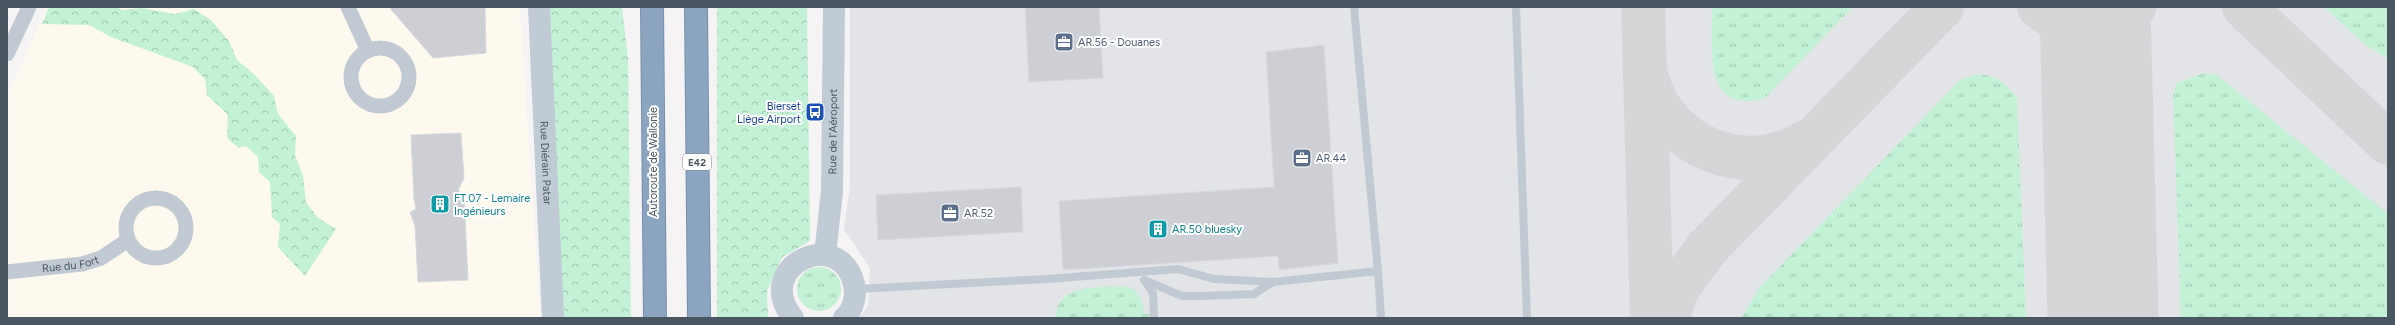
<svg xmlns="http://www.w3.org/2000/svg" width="2395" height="325" font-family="Figtree,sans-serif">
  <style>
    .commercial { fill: #fdf9ef }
    .airport { fill: #e2e4e7 }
    .grass { fill: url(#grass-tufts) }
    .forest { fill: url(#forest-crowns) }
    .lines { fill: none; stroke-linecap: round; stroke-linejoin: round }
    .taxiway { stroke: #d5d6d8; stroke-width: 44 }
    .runway { stroke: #d5d6d8; stroke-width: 111 }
    .building { fill: #cdcfd5; stroke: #d7d9de }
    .highway-casing { stroke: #7690ad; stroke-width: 24 }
    .lane { stroke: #c1cad2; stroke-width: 8 }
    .street { stroke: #c1cad2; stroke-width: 15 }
    .secondary { stroke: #c1cbd6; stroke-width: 22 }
    .highway { stroke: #8ba5c1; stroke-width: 22 }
    .labels { text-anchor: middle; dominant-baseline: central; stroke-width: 4; stroke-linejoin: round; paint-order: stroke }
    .shield { fill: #fff; stroke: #808990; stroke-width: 1 }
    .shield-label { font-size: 10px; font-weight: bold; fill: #4a5661 }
    .service-label { font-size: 11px; fill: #4e5e75; stroke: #fff; text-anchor: start }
    .transit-label { font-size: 11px; fill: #164399; stroke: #fff; text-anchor: end }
    .street-label { font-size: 11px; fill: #4a5661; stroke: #fff }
    .culture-label { font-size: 11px; fill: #0d838f; stroke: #fff; text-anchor: start }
  </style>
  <defs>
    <pattern id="grass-tufts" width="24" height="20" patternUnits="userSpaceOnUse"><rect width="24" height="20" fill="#c3f1d5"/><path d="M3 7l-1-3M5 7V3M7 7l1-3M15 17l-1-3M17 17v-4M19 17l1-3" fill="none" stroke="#a0c6b0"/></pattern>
    <pattern id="forest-crowns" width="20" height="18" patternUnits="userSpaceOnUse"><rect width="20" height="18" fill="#c3f1d5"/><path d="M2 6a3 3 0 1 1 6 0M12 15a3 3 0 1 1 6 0" fill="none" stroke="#a0c6b0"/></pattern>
  </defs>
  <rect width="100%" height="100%" fill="#f5f3f3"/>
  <!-- commercial -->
  <polygon class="commercial" points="48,7 520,7 540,318 7,318 7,95"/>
  <!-- airport -->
  <polygon class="airport" points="850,7 2388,7 2388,318 859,318 868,306 870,268 844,229 850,185"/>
  <!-- grass -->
  <g class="grass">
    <path d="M1712,7H1853L1765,98C1701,116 1713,48 1712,7Z"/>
    <polygon points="2324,7 2388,7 2388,59 2363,43"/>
    <polygon points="2204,73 2217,75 2388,214 2388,318 2181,318 2173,94 2177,83"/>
    <path d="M1978,74C1997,76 2005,83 2017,98L2026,318H1741L1760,287L1960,80Z"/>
    <circle cx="819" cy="289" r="22"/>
    <path d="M1127,286C1140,292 1143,300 1144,314H1149V318H1056C1056,282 1103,288 1127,286Z"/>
  </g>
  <!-- forest -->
  <g class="forest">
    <polygon points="49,7 115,7 123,10 142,8 175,14 194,9 211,20 229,41 237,60 255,75 274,96 278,114 296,136 295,155 303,176 306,202 317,217 336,229 305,276 278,247 280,224 272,217 270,182 259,172 258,157 246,146 239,148 227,138 228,115 207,95 205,79 193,67 111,37 89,25 42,24"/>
    <polygon points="548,7 622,7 628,58 631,318 562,318"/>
    <polygon points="717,7 807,7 810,241 782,257 767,291 768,318 717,318"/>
  </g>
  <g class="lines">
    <!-- taxiway -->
    <g class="taxiway">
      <polyline points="1643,7 1652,318"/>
      <path d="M2039,7C2067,25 2081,46 2096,75"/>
      <polyline points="2244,7 2388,143"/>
      <path d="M2096,75C2102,47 2115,28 2134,7"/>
      <path d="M1647,78C1666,149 1748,180 1809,140"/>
      <polyline points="1667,318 1678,288 1707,248 1942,7"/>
    </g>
    <!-- runway -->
    <polyline class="runway" points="2095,7 2103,318"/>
  </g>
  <!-- building -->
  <g class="building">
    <polygon points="389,7 485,7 486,53 433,58"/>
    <polygon points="1025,7 1099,7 1103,78 1029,82"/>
    <polygon points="1324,45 1338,263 1279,270 1278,256 1063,270 1059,201 1274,187 1266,52"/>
    <polygon points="461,133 464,178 458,190 464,196 468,280 418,282 415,226 410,212 416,209 414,199 411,135"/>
    <polygon points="1021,187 1023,232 878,240 876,195"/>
  </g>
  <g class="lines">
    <defs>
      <g id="highway">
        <polyline points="652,7 655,318"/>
        <polyline points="696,7 699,318"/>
      </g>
    </defs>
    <!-- highway casing -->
    <use href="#highway" class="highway-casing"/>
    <!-- lane -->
    <g class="lane">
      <polyline points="1354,7 1378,271 1381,318"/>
      <polyline points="1516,7 1527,318"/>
      <polyline points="1144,280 1182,296 1201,296 1254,294 1273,282"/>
      <polyline points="1145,281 1153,293 1154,318"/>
      <polyline points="856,289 1047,279 1178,269 1214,279 1273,282 1378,271"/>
    </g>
    <!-- street -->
    <g class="street">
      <polyline points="348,7 368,51"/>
      <circle cx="380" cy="77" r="29"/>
      <polyline points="7,54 29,7"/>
      <circle cx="156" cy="228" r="30"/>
      <path id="s1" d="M7,272L82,264L101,258L128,240"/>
    </g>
    <!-- secondary -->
    <g class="secondary">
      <path id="s2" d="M539,7L553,318"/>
      <path id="s3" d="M825,255L832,191L834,7"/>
      <path d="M793,318C751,266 840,225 854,284C857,296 853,310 844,318"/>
    </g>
    <!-- highway -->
    <use href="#highway" class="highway"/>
  </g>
  <!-- icons -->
  <defs>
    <symbol id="office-square" viewBox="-11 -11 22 22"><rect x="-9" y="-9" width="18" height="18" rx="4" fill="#5c6f8a" stroke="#fff"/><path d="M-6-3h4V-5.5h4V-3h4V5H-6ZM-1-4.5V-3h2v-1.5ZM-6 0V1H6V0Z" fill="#fff"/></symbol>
    <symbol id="bus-square" viewBox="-11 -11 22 22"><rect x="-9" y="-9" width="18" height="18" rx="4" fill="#1a4fb4" stroke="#fff"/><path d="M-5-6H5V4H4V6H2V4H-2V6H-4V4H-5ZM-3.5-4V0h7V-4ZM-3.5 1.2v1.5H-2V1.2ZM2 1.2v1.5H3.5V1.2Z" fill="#fff"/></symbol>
    <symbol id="building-square" viewBox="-11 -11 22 22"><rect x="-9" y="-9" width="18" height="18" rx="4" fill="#0f9aa8" stroke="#fff"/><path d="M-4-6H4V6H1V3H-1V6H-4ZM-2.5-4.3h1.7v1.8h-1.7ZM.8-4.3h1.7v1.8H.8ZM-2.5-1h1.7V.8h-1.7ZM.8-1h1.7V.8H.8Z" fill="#fff"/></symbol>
  </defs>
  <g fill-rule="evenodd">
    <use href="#office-square" x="1053" y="31" width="22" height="22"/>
    <use href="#bus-square" x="804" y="101" width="22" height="22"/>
    <use href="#office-square" x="1291" y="147" width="22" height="22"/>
    <use href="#building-square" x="429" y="193" width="22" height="22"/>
    <use href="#office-square" x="939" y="202" width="22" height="22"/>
    <use href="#building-square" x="1147" y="218" width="22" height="22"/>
  </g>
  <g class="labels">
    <!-- shield labels -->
    <rect class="shield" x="683" y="154" width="28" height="16" rx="3"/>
    <g class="shield-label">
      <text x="697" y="162">E42</text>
    </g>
    <!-- service labels -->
    <g class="service-label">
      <text x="1078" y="42">AR.56 - Douanes</text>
      <text x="1316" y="158">AR.44</text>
      <text x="964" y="213">AR.52</text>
    </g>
    <!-- transit labels -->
    <g class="transit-label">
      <text x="801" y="106">Bierset<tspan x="801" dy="13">Liège Airport</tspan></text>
    </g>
    <!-- street labels -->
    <g class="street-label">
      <text stroke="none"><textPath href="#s3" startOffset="124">Rue de l'Aéroport</textPath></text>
      <text stroke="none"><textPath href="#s2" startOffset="156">Rue Diérain Patar</textPath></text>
      <text transform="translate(653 162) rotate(-90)">Autoroute de Wallonie</text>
      <text stroke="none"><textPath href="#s1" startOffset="64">Rue du Fort</textPath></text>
    </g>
    <!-- culture labels -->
    <g class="culture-label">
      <text x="454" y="198">FT.07 - Lemaire<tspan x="454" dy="13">Ingénieurs</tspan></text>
      <text x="1172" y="229">AR.50 bluesky</text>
    </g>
  </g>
  <!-- border -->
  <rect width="2395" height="325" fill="none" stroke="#4a5661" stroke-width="16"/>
</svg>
